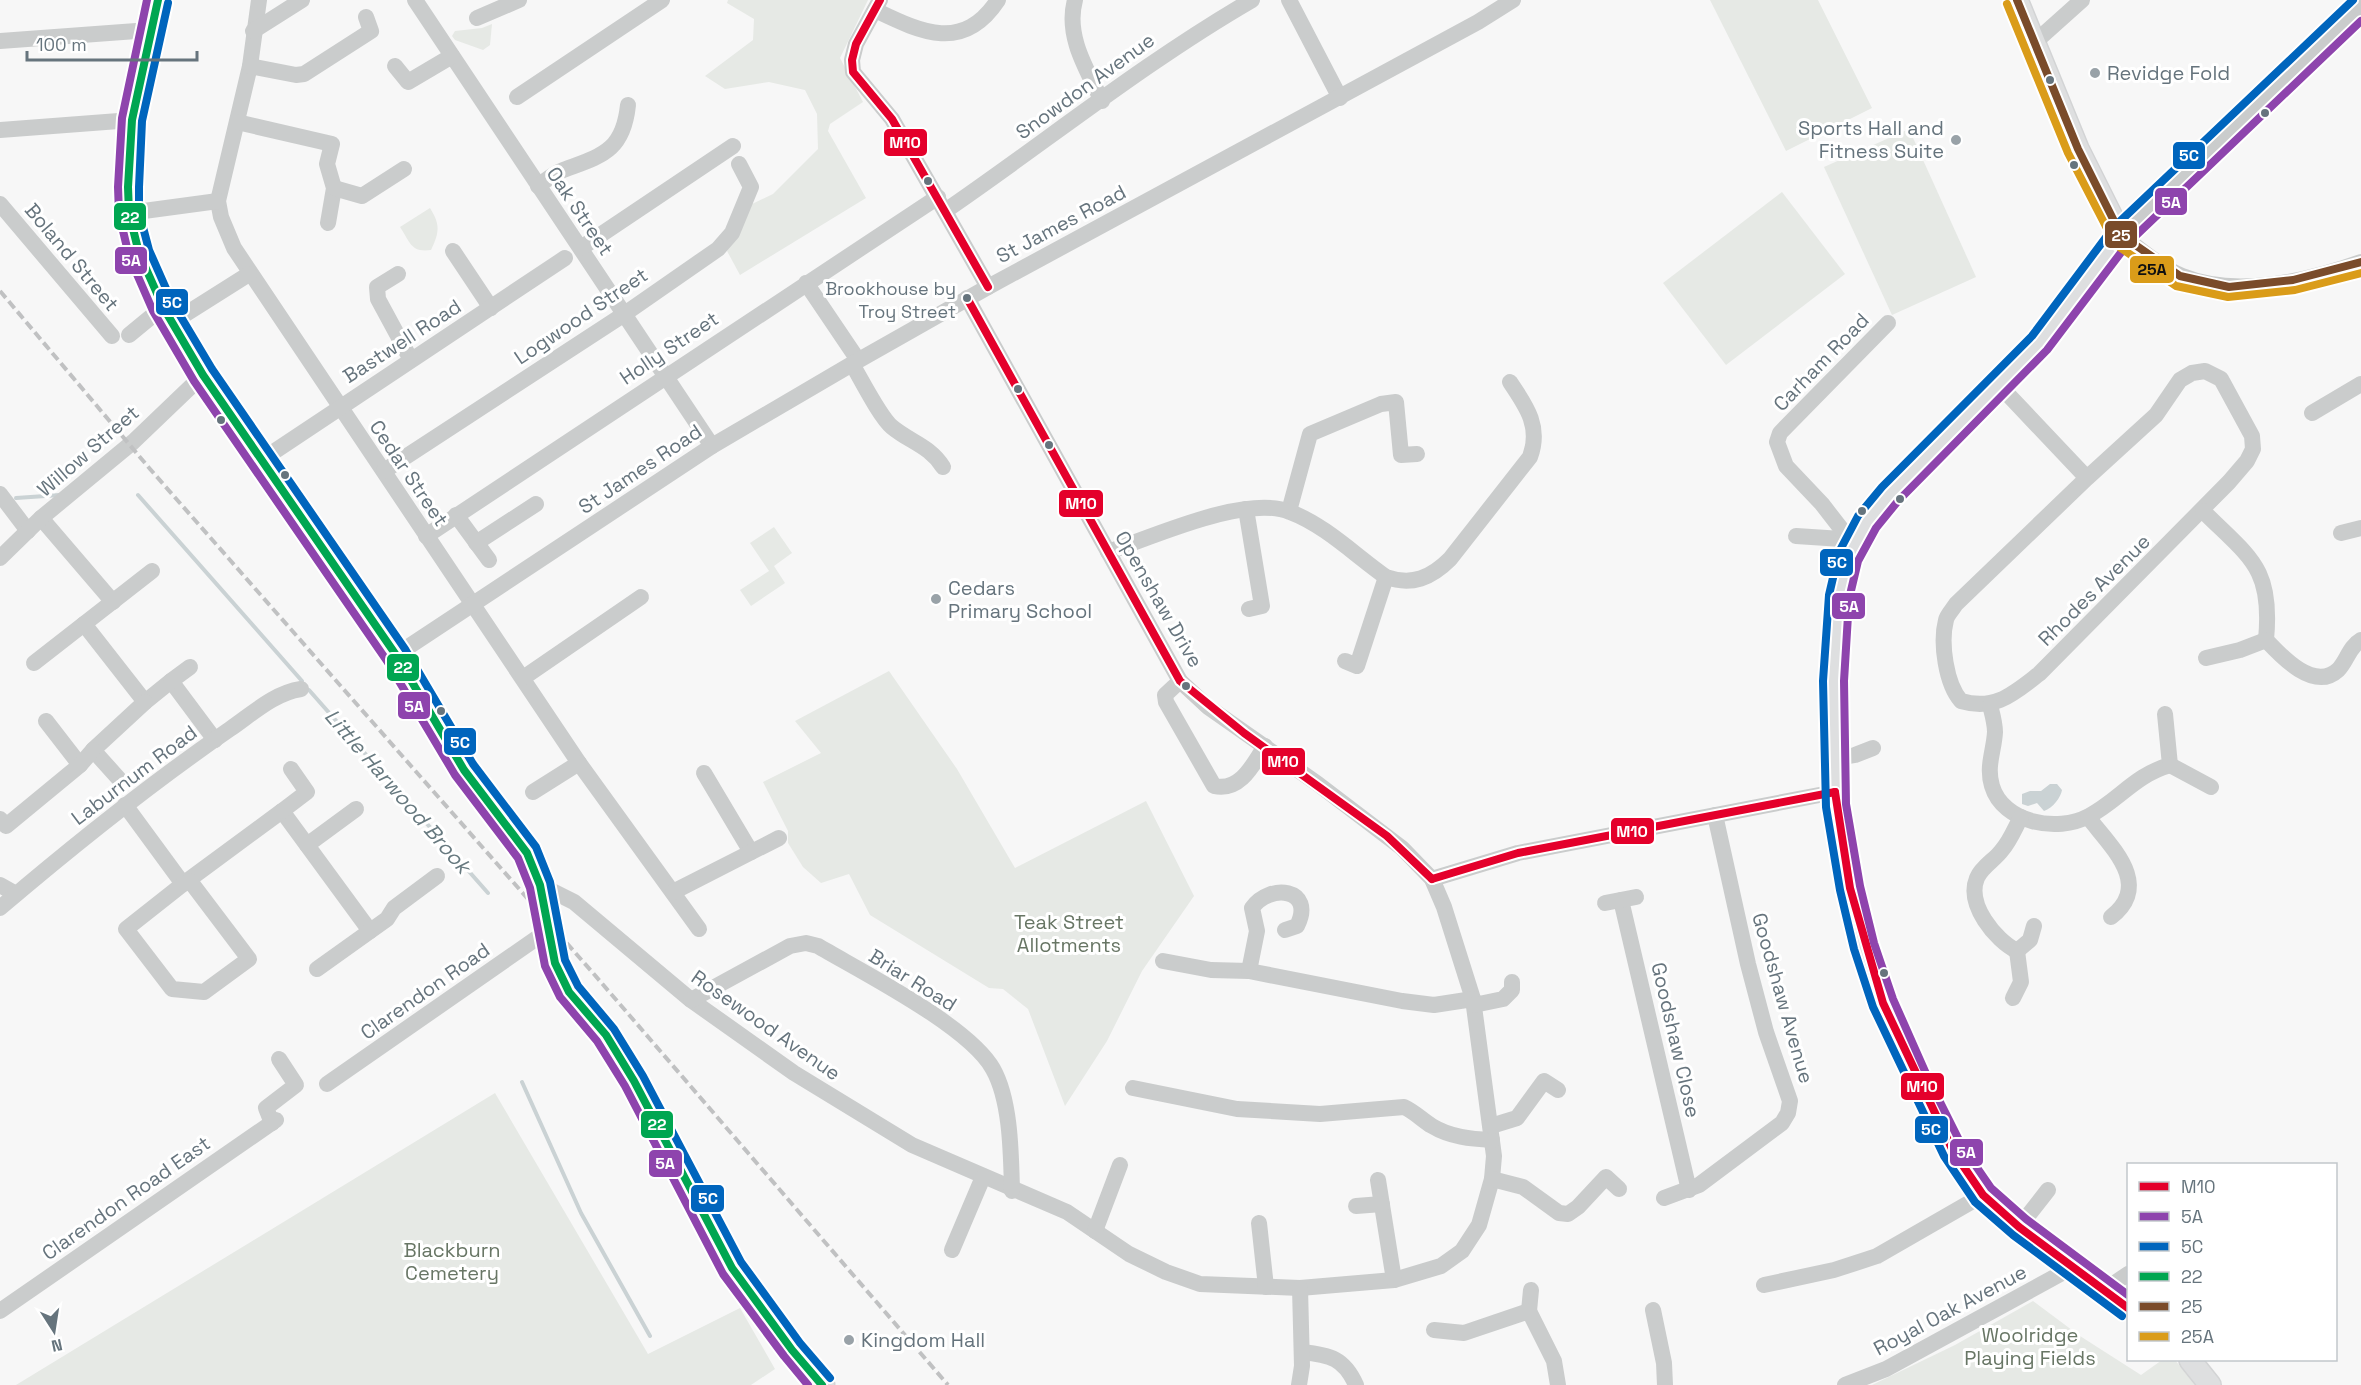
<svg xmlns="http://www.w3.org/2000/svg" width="2361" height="1385" font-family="'Space Grotesk',sans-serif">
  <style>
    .green { fill: #e6e9e5 }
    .water { fill: #cad2d4 }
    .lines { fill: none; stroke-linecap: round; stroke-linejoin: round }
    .stream { stroke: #cad2d4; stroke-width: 4 }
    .major-casing { stroke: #d3d4d5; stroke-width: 24 }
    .highway-casing { stroke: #d3d4d4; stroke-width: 27 }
    .minor { stroke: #cacccc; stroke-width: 16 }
    .major { stroke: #dedfe0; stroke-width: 21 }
    .highway { stroke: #dedfe0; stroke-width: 24 }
    .rail { stroke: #c0c1c2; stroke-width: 4; stroke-dasharray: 9 4.5; stroke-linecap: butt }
    .bus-1-casing { stroke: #fff; stroke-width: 12 }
    .bus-2-casing { stroke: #fff; stroke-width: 12 }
    .bus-3-casing { stroke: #fff; stroke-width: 12 }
    .bus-4-casing { stroke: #fff; stroke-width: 12 }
    .bus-5-casing { stroke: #fff; stroke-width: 12 }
    .bus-6-casing { stroke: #fff; stroke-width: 12 }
    .bus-1 { stroke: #e4002b; stroke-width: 8 }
    .bus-2 { stroke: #8e44ad; stroke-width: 8 }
    .bus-3 { stroke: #0065bd; stroke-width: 8 }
    .bus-4 { stroke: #00a651; stroke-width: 8 }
    .bus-5 { stroke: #7a4b2a; stroke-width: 8 }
    .bus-6 { stroke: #da9c19; stroke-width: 8 }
    .poi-dot { fill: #99a2a8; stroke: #fff; stroke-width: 2 }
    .bus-dot { fill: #66747d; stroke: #fff; stroke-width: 2 }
    .labels { text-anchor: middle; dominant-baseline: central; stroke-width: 6; stroke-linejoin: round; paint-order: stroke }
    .bus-label { font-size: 18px; fill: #66747d; stroke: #fff; text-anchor: end }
    .poi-label { font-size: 20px; fill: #66747d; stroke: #fff; text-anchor: start }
    .street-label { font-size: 20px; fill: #66747d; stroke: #fff }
    .park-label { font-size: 20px; fill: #687665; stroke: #fff }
    .water-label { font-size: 21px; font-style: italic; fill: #67797f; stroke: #fff }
    .line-badge { stroke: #fff; stroke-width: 2 }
    .badge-label { font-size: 16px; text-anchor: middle; font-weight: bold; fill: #fff }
    .pale-badge-label { font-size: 16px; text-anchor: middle; font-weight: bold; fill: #111 }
  </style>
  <rect width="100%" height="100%" fill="#f7f7f7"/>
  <!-- green -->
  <g class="green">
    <polygon points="728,0 868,0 840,58 863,102 830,124 828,131 866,198 740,275 727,251 752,204 773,194 818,149 817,114 805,90 769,82 725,89 705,76 753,40 754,19 727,3"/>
    <polygon points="1710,0 1818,0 1872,108 1786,151"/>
    <polygon points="492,24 490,45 483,50 455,40 452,36 455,31 482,28"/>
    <polygon points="1909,129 1976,277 1892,315 1824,167"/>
    <polygon points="1782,192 1845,274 1726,365 1663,283"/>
    <path d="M430,208C440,224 440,232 431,250C411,253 410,242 400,227Z"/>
    <polygon points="774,527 792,553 774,566 785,583 751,606 740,590 769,571 750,543"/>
    <polygon points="889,671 957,769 1015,868 1146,801 1194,896 1142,971 1107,1041 1065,1106 1028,1009 1003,989 989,988 870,915 849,874 821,883 803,867 788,843 788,831 763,782 821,753 795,721"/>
    <polygon points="495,1093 648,1354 740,1308 775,1369 751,1385 16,1385"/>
    <polygon points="2033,1301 2080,1336 2141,1375 2162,1360 2175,1360 2195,1385 1872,1385 1955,1345"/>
  </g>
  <!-- water -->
  <path class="water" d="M2050,784H2057L2062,790C2061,797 2053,808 2044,811L2037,803L2028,806L2022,804V794L2030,791H2041Z"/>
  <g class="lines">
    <!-- stream -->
    <g class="stream">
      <polyline points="138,495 302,681"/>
      <polyline points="16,498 60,495"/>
      <polyline points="309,690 488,893"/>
      <polyline points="522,1082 581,1213 650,1336"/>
    </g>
    <defs>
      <g id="major">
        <polyline points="2017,0 2078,149 2121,235 2040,343 1890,494 1853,544 1839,597 1833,681 1836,805 1850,888 1883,1003 1919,1082 1953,1151 1983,1195 2019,1227 2128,1308"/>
        <polyline points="2190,1360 2210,1385"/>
      </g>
      <polyline id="highway" points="158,0 150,30 132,120 128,187 129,213 139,253 163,307 203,375 396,655 464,770 527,853 540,885 555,963 569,992 606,1035 634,1081 732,1268 792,1350 822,1385"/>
    </defs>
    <!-- major casing -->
    <use href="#major" class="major-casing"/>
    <!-- highway casing -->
    <use href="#highway" class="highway-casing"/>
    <!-- minor -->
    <g class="minor">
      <polyline points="259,0 250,66 218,201 221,217 234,248 579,763 699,929"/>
      <polyline points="415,0 712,446"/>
      <polyline points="880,0 856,44 852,60 853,72 892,119 988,287"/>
      <path d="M1075,0C1065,36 1087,70 1102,101"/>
      <polyline points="1289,0 1340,98"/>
      <path d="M2361,7L2121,235C2140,249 2160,267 2182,276C2236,298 2308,281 2361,262"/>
      <path d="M875,10C921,32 963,53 998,0"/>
      <polyline points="477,18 519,0"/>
      <polyline points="253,31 302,0"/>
      <polyline points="0,41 150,30"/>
      <polyline points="2034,43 2082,0"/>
      <polyline points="250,66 296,75 304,74 371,31 366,17"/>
      <polyline points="395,66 408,82 452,56"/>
      <polyline points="517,97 662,0"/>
      <polyline points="237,122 332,144 327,164 334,188 328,223"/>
      <polyline points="0,130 132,120"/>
      <path d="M538,186C545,181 553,174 561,171C600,156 623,153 628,105"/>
      <polyline points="334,188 362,196 404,169"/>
      <polyline points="0,204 112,336"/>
      <path d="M945,211C1047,141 1145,62 1252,0"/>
      <polyline points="129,213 218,201"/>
      <polyline points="581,248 733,146"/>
      <polyline points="453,251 491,308"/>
      <polyline points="398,274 377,287 378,299 411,360"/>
      <polyline points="806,283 858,360"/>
      <polyline points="173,322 249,274"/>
      <polyline points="129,335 163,307"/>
      <path d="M852,364C861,379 880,417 892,427C910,442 930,446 943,467"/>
      <path d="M1999,385L2087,478L2156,415L2180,380L2192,373L2205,371L2221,379L2252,436L2253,449L2247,461L2229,482L2039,674C2013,694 1995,711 1961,701C1946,684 1940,643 1946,620C1947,615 1953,609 1956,604L2087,478"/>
      <polyline points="2312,413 2361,384"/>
      <polyline points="263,459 565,258"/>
      <polyline points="384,471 623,315 718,249 732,233 751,187 739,164"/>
      <polyline points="0,494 28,531"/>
      <polyline points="1246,509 1262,606 1249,609"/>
      <polyline points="1289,511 1310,434 1381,404 1396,402 1401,455 1417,454"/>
      <path d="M2203,511C2250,558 2273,567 2266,640C2281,656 2314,692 2338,670C2347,661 2349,647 2361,640"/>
      <polyline points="456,515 489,560"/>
      <polyline points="41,518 113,602"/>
      <polyline points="2341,533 2361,528"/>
      <polyline points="426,536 938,197"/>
      <polyline points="1796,536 1842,539 1853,544"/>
      <polyline points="476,543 536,504"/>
      <polyline points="1853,544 1822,504 1786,466 1777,442 1780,433 1888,323"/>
      <path d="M1108,552C1153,537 1246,494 1290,512C1325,525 1356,556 1386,577C1412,586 1431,578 1450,559L1530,457C1541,427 1527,407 1510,382"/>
      <polyline points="0,558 41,518 133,442 203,375"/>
      <polyline points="84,624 145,702 171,681 215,740"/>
      <polyline points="396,655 712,446 852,364 988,287 1478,22 1513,0"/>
      <polyline points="2206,658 2240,650 2266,640"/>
      <polyline points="1345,661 1357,666 1386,577"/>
      <polyline points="34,663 152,571"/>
      <polyline points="523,678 641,597"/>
      <polyline points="171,681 190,667"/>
      <path d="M1180,681L1165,695L1166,702L1214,786C1240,792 1253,765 1265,746"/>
      <path d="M1990,705C1992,713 1995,723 1995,732C1994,751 1986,766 1992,786C2003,823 2057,833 2089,816C2119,800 2135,775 2170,765L2165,714"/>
      <polyline points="46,721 80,765"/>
      <polyline points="1833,759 1855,755 1873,748"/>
      <polyline points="2170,765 2211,787"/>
      <polyline points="704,773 751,852"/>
      <polyline points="119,779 93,750 145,702"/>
      <polyline points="533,792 579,763"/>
      <polyline points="125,805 183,884 282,811 370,931"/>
      <polyline points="282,811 307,792 291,769"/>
      <path d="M2021,817C2015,828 2010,841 2002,850C1995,860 1982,866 1977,878C1966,904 1995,940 2017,951L2030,940L2034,926"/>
      <path d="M2088,817C2111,847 2153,884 2111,917"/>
      <polyline points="0,819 6,826 80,765 93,750"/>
      <polyline points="307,845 356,809"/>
      <polyline points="1432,879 1518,853 1835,792"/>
      <polyline points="183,884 126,929 172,989 204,992 249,959 190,881"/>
      <polyline points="0,885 16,894"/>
      <polyline points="540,885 574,902 691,1000 794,1073 912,1145 1067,1212 1129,1254 1166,1272 1200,1284 1300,1288 1394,1280 1441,1266 1462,1251 1479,1225 1492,1179 1494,1156 1473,999 1444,907 1432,879 1402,848 1318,784 1208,707 1180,681 967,298"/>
      <polyline points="673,892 779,838"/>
      <polyline points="1621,900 1689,1190"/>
      <polyline points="1605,903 1636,897"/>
      <path d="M0,908C74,845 150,784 230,729C252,714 274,693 301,689"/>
      <polyline points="1163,961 1211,970 1249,971 1402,1001 1434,1005 1473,999"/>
      <polyline points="317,969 387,919 394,908 437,876"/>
      <path d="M1249,971L1257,931L1252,908C1269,883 1316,888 1297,926L1285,930"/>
      <polyline points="2013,998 2021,982 2017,951"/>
      <path d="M691,1000L790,946L806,943L818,946C862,972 969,1026 993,1069C1011,1101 1011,1155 1012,1191"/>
      <polyline points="1474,1005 1503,999 1512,990 1512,982"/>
      <polyline points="327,1084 547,931"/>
      <path d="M1133,1088L1237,1109L1320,1114L1404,1107C1415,1112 1422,1120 1432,1126C1450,1137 1471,1139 1492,1140"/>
      <polyline points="272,1123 266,1108 296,1085 279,1059"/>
      <polyline points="1491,1126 1517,1118 1544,1081 1558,1090"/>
      <polyline points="1492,1179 1523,1187 1559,1213 1568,1214 1578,1207 1606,1177 1619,1189"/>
      <polyline points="1378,1180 1394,1280"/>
      <polyline points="1664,1198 1699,1185 1782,1123 1788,1113 1790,1101 1766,1032 1748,964 1715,815"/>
      <polyline points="1356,1206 1382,1204"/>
      <polyline points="1259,1223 1266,1287"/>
      <polyline points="2019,1227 2048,1190"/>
      <polyline points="1095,1231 1120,1165"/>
      <polyline points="952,1250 983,1177"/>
      <polyline points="1764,1285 1834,1270 1877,1256 1983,1195"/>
      <polyline points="2106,1289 2128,1274"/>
      <polyline points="1653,1310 1664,1363 1665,1385"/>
      <polyline points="0,1311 276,1120"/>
      <polyline points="1529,1311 1531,1290"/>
      <polyline points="1434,1330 1464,1333 1529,1311 1554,1361 1558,1385"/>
      <path d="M1302,1352C1330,1355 1344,1358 1356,1385"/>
      <polyline points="1299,1385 1302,1366 1300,1288"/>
      <polyline points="1845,1385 1886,1369 2073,1267"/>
    </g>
    <!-- major -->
    <use href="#major" class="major"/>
    <!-- highway -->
    <use href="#highway" class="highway"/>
    <!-- rail -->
    <polyline class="rail" points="0,291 150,469 593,973 948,1385"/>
    <defs>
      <g id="bus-1">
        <polyline points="880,0 856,44 852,60 853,72 892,119 988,287"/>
        <polyline points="967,298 1180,681 1244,733 1387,836 1432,879"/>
        <polyline points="1835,792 1850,888 1883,1003 1953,1151 1983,1195 2019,1227 2128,1308"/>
        <polyline points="1432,879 1518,853 1835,792"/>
      </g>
      <g id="bus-2">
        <polyline points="147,0 122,118 118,187 119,214 129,256 153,311 194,381 387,661 455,775 518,858 530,888 545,966 560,997 597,1041 625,1086 723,1274 784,1356 808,1385"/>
        <polyline points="2128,1295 2026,1219 1991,1188 1962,1146 1928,1078 1893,999 1874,943 1860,886 1846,804 1844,681 1849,599 1858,561 1876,528 1898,501 2047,350 2129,242 2361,21"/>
      </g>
      <g id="bus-3">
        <polyline points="168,3 142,121 139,187 139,212 149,250 172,302 212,369 405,649 473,764 536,847 550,882 565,960 578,986 614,1029 643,1076 741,1262 800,1343 830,1378"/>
        <polyline points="2122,1316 2013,1235 1975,1202 1944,1156 1873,1007 1854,949 1840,890 1826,807 1823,681 1829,595 1839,552 1858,516 1882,487 2032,336 2113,228 2353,0"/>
      </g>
      <polyline id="bus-4" points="158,0 132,120 128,187 129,213 139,253 163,307 203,375 396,655 464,770 527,853 540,885 555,963 569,992 606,1035 634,1081 732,1268 792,1350 822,1385"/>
      <polyline id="bus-5" points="2017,0 2078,149 2121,235 2180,276 2229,287 2293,280 2361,262"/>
      <polyline id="bus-6" points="2007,4 2068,153 2115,244 2176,286 2228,297 2295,290 2361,273"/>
    </defs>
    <!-- bus-1 casing -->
    <use href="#bus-1" class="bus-1-casing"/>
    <!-- bus-2 casing -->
    <use href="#bus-2" class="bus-2-casing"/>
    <!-- bus-3 casing -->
    <use href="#bus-3" class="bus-3-casing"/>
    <!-- bus-4 casing -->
    <use href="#bus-4" class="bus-4-casing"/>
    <!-- bus-5 casing -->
    <use href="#bus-5" class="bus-5-casing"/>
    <!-- bus-6 casing -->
    <use href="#bus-6" class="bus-6-casing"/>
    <!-- bus-1 -->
    <use href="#bus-1" class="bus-1"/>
    <!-- bus-2 -->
    <use href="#bus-2" class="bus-2"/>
    <!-- bus-3 -->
    <use href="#bus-3" class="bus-3"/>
    <!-- bus-4 -->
    <use href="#bus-4" class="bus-4"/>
    <!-- bus-5 -->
    <use href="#bus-5" class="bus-5"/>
    <!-- bus-6 -->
    <use href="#bus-6" class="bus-6"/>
  </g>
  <!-- markers -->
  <g class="poi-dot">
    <circle cx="2095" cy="73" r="6"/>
    <circle cx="1956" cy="140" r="6"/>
    <circle cx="936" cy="599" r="6"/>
    <circle cx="849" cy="1340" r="6"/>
  </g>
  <g class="bus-dot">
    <circle cx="2050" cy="80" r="5"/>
    <circle cx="2265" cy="113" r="5"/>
    <circle cx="2074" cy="165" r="5"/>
    <circle cx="928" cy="181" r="5"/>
    <circle cx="967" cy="298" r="5"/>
    <circle cx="1018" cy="389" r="5"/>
    <circle cx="221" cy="420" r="5"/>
    <circle cx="1049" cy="445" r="5"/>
    <circle cx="285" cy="475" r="5"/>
    <circle cx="1900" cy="499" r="5"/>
    <circle cx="1862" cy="511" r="5"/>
    <circle cx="1186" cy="686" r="5"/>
    <circle cx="441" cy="711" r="5"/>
    <circle cx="1884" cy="973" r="5"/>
  </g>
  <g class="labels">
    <!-- bus labels -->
    <g class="bus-label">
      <text x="956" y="288">Brookhouse by<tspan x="956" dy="23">Troy Street</tspan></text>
    </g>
    <!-- poi labels -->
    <g class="poi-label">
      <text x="2107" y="73">Revidge Fold</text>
      <text x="1944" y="128" text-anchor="end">Sports Hall and<tspan x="1944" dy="23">Fitness Suite</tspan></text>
      <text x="948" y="588">Cedars<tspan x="948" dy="23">Primary School</tspan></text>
      <text x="861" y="1340">Kingdom Hall</text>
    </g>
    <!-- street labels -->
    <g class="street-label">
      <text transform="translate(1085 86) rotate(-36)">Snowdon Avenue</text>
      <text transform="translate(580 211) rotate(56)">Oak Street</text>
      <text transform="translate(1061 224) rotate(-28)">St James Road</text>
      <text transform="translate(72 257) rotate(50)">Boland Street</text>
      <text transform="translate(581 316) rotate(-34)">Logwood Street</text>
      <text transform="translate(402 341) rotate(-33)">Bastwell Road</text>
      <text transform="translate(669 348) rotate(-34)">Holly Street</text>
      <text transform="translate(1821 362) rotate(-46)">Carham Road</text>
      <text transform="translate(88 451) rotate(-41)">Willow Street</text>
      <text transform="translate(640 469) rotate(-34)">St James Road</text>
      <text transform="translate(409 473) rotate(56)">Cedar Street</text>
      <text transform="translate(2094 590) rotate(-45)">Rhodes Avenue</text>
      <text transform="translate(1159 599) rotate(60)">Openshaw Drive</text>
      <text transform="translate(134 775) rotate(-37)">Laburnum Road</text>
      <text transform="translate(913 980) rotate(32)">Briar Road</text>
      <text transform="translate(425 991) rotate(-35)">Clarendon Road</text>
      <text transform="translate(1783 998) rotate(74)">Goodshaw Avenue</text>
      <text transform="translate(766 1025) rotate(35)">Rosewood Avenue</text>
      <text transform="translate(1676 1040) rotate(77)">Goodshaw Close</text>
      <text transform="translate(126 1198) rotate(-35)">Clarendon Road East</text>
      <text transform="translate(1950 1310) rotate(-28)">Royal Oak Avenue</text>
    </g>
    <!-- park labels -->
    <g class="park-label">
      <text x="1069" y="922">Teak Street<tspan x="1069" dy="23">Allotments</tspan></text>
      <text x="452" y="1250">Blackburn<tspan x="452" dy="23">Cemetery</tspan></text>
      <text x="2030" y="1335">Woolridge<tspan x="2030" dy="23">Playing Fields</tspan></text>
    </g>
    <!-- water labels -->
    <g class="water-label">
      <text transform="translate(398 791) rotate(49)">Little Harwood Brook</text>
    </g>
  </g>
  <g class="line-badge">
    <rect x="883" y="128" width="45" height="29" rx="6" fill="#e4002b"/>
    <rect x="2172" y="141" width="34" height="29" rx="6" fill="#0065bd"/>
    <rect x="2154" y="187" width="34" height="29" rx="6" fill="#8e44ad"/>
    <rect x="113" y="202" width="34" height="29" rx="6" fill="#00a651"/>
    <rect x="2104" y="220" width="34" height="29" rx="6" fill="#7a4b2a"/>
    <rect x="114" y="246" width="34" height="29" rx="6" fill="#8e44ad"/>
    <rect x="2129" y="255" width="46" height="29" rx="6" fill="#da9c19"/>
    <rect x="155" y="288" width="34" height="28" rx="6" fill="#0065bd"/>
    <rect x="1058" y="489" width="46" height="29" rx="6" fill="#e4002b"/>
    <rect x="1819" y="548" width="35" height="29" rx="6" fill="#0065bd"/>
    <rect x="1831" y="592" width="35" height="28" rx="6" fill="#8e44ad"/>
    <rect x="386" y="653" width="34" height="29" rx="6" fill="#00a651"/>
    <rect x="397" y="691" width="34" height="29" rx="6" fill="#8e44ad"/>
    <rect x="443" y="727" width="34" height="29" rx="6" fill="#0065bd"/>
    <rect x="1261" y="747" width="45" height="29" rx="6" fill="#e4002b"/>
    <rect x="1610" y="817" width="45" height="28" rx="6" fill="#e4002b"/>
    <rect x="1900" y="1072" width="45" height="29" rx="6" fill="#e4002b"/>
    <rect x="640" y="1110" width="34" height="29" rx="6" fill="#00a651"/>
    <rect x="1914" y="1115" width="35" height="29" rx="6" fill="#0065bd"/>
    <rect x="1949" y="1138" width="35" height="29" rx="6" fill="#8e44ad"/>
    <rect x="648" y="1149" width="35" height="29" rx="6" fill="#8e44ad"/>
    <rect x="690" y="1184" width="35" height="29" rx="6" fill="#0065bd"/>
  </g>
  <g class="badge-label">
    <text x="905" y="148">M10</text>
    <text x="2189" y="161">5C</text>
    <text x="2171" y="208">5A</text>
    <text x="130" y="223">22</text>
    <text x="2121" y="241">25</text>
    <text x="131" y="266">5A</text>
    <text x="172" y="308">5C</text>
    <text x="1081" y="509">M10</text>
    <text x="1837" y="568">5C</text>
    <text x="1849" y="612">5A</text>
    <text x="403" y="673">22</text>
    <text x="414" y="712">5A</text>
    <text x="460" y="748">5C</text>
    <text x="1283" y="767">M10</text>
    <text x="1632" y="837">M10</text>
    <text x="1922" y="1092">M10</text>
    <text x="657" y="1130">22</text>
    <text x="1931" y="1135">5C</text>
    <text x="1966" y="1158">5A</text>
    <text x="665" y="1169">5A</text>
    <text x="708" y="1204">5C</text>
  </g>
  <g class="pale-badge-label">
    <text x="2152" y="275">25A</text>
  </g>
  <!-- legend -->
  <rect x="2127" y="1163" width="210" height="198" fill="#ffffff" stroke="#c2c7cb" stroke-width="1.5"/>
  <rect x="2139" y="1182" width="30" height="9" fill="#e4002b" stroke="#c2c7cb" stroke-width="1.5"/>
  <text x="2181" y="1193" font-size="18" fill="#66747d">M10</text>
  <rect x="2139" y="1212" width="30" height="9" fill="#8e44ad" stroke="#c2c7cb" stroke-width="1.5"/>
  <text x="2181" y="1223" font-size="18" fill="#66747d">5A</text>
  <rect x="2139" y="1242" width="30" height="9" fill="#0065bd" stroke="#c2c7cb" stroke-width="1.5"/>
  <text x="2181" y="1253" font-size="18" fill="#66747d">5C</text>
  <rect x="2139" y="1272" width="30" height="9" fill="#00a651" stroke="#c2c7cb" stroke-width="1.5"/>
  <text x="2181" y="1283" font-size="18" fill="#66747d">22</text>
  <rect x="2139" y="1302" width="30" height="9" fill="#7a4b2a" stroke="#c2c7cb" stroke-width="1.5"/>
  <text x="2181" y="1313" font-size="18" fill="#66747d">25</text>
  <rect x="2139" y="1332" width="30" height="9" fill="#da9c19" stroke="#c2c7cb" stroke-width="1.5"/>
  <text x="2181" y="1343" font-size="18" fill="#66747d">25A</text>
  <!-- north arrow -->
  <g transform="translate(54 1331) rotate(168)" stroke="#ffffff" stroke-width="4.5" paint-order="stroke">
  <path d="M0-4.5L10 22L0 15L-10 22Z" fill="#66747d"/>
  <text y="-9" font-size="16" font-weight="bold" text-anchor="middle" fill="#66747d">N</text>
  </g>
  <!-- scale -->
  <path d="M27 51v9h170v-9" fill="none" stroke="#66747d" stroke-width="3"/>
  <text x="36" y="51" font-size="18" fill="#66747d" stroke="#ffffff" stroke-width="4.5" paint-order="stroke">100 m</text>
</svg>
